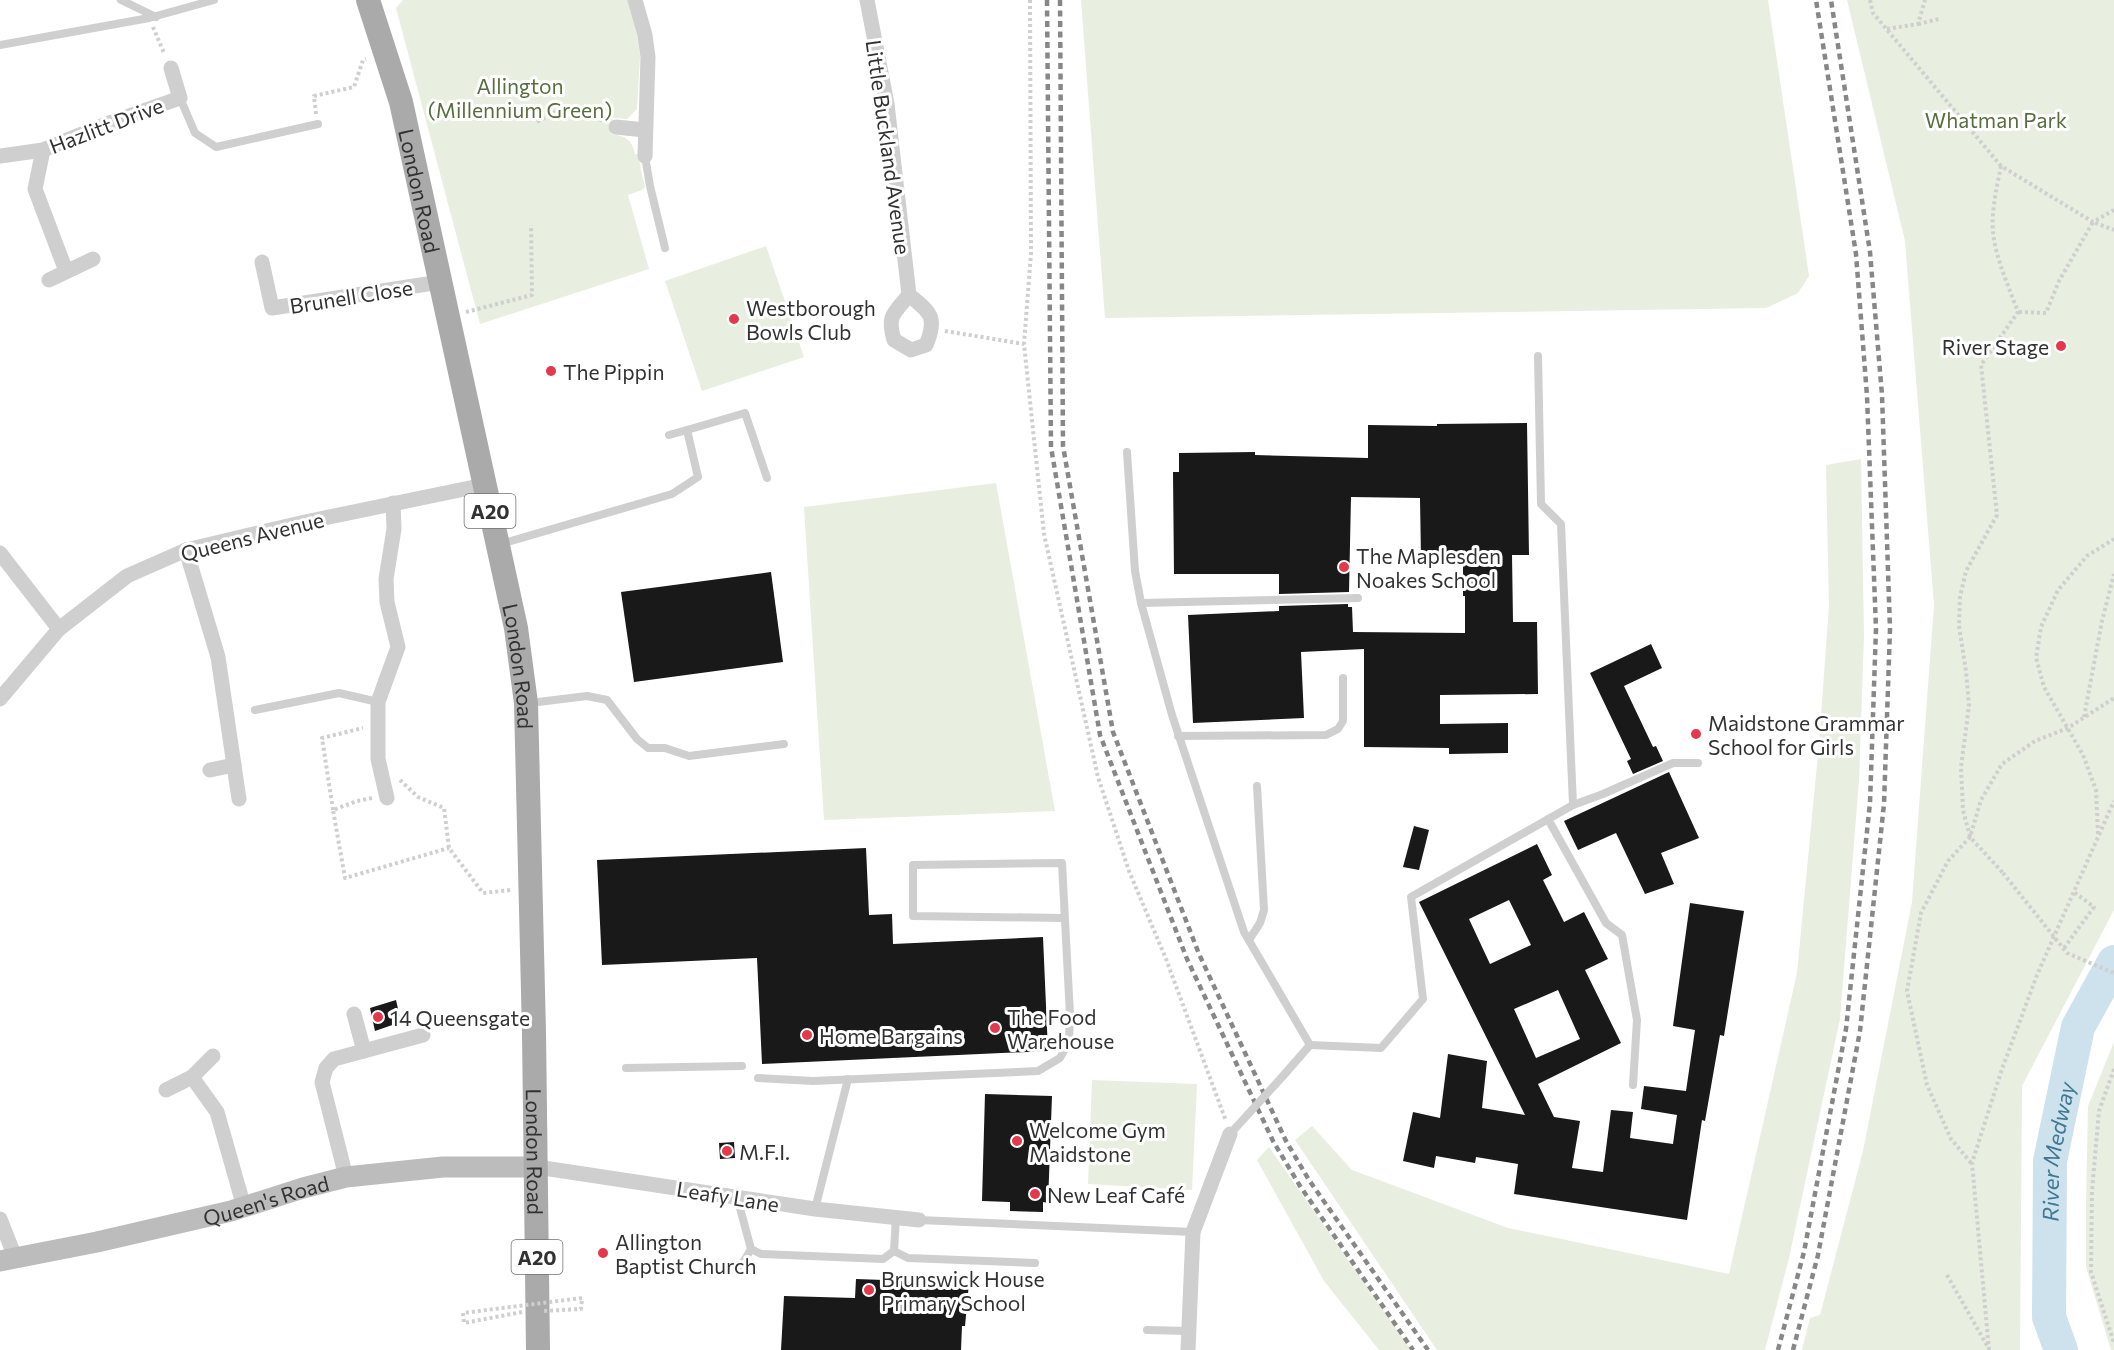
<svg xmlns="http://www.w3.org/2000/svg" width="2114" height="1350" font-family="Commissioner,sans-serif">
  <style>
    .green { fill: #e8eee0 }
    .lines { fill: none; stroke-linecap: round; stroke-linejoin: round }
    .river { stroke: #cde2ed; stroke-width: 34 }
    .building { fill: #191919; fill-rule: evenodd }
    .path { stroke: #cfcfcf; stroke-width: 4; stroke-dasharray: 3 3; stroke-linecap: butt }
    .lane { stroke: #cfcfcf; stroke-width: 8 }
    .street { stroke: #cfcfcf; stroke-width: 15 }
    .secondary { stroke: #bcbcbc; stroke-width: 21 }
    .primary { stroke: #aaa; stroke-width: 24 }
    .rail { stroke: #878787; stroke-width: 4.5; stroke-dasharray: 6 4.5; stroke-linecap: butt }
    .path-bridge { stroke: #cfcfcf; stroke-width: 4; stroke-dasharray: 3 3; stroke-linecap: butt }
    .lane-bridge { stroke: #cfcfcf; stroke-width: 8 }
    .poi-dot { fill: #e4384d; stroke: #fff; stroke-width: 2 }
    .labels { text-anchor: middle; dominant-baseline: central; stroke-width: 6; stroke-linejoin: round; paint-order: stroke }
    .shield { fill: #fff; stroke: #707070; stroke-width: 1.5 }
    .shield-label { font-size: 20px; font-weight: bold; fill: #323232 }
    .park-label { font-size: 21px; fill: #576e3e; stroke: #fff }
    .street-label { font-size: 21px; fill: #323232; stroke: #fff }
    .poi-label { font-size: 21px; fill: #323232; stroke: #fff; text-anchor: start }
    .water-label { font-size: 22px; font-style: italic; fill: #3f7794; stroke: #fff }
  </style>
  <rect width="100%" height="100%" fill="#fff"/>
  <!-- green -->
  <g class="green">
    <path d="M403,0H628L639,42L640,57L637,109L627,119L613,118L611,134C625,136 632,139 635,154H639L640,166L645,187L642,190L628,195L649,269L480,324L396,8Z"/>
    <polygon points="1081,0 1768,0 1809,276 1798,293 1766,308 1105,318"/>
    <polygon points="1847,0 2114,0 2114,910 2022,1086 2020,1350 1802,1350 1810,1318 1820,1315 1863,1151 1912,902 1934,605 1905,241"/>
    <polygon points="766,246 804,357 702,391 665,281"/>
    <polygon points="1861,459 1864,635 1859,780 1840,1019 1789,1258 1765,1350 1437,1350 1295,1140 1312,1126 1352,1170 1508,1228 1729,1274 1797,973 1819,744 1829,606 1826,465"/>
    <polygon points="996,483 1055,811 824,820 804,507"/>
    <polygon points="2114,1042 2114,1350 2111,1350 2086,1267 2086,1204 2088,1106"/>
    <polygon points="1092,1080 1197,1084 1192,1190 1088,1184"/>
    <polygon points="1269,1147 1411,1350 1379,1350 1324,1281 1257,1160"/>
  </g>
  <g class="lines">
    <!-- river -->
    <path class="river" id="s1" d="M2061,1350L2049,1317L2050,1161L2078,1027L2114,962"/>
  </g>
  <!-- building -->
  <g class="building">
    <polygon points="1527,423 1529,555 1512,555 1513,622 1537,622 1538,694 1440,695 1440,724 1508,723 1508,753 1449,754 1449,748 1364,747 1364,649 1301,652 1304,718 1193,723 1188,615 1279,611 1279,606 1348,604 1348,607 1352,607 1353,632 1465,633 1465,596 1463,596 1463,557 1421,558 1420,498 1351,497 1349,592 1279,594 1279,574 1174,574 1173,472 1179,472 1179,453 1255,452 1255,455 1368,458 1368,425 1437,426 1437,424"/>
    <polygon points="771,572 783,662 634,682 621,592"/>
    <polygon points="1651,644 1662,668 1624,686 1653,747 1656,746 1663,761 1633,774 1627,761 1631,759 1590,673"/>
    <polygon points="1669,772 1699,838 1661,853 1674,884 1645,894 1616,833 1578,850 1564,821"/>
    <polygon points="1414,826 1429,830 1419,870 1403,867"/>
    <path d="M1537,844L1552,875L1543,880L1564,922L1584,912L1608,959L1585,970L1621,1043L1538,1084L1554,1117L1580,1121L1572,1168L1603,1172L1611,1110L1633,1112L1630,1138L1673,1144L1677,1115L1641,1109L1644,1086L1686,1091L1695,1030L1673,1026L1690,903L1744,911L1724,1036L1720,1035L1705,1121L1702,1120L1687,1220L1514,1194L1518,1164L1476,1157L1475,1163L1436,1156L1434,1168L1403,1161L1413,1112L1440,1118L1448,1054L1487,1061L1482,1108L1525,1115L1419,902ZM1509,900L1531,945L1490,964L1469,919ZM1558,990L1580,1039L1536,1058L1514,1009Z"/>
    <polygon points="866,848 869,915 892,914 893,944 1043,937 1048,1051 762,1064 757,958 602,965 597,860"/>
    <polygon points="396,1000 401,1022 375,1031 370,1008"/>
    <polygon points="985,1094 1052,1096 1048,1203 1043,1202 1043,1212 1010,1211 1010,1202 982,1201"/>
    <polygon points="734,1142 735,1158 720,1159 719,1143"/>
    <polygon points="856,1279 969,1283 965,1326 962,1326 961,1350 781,1350 784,1296 855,1298"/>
  </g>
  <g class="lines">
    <!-- path -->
    <g class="path">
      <polyline points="1030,0 1031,253 1024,344 1044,534 1098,777 1129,871 1166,959 1226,1121"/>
      <polyline points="1870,0 1873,13 2001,166 2093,222 2114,210"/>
      <polyline points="1918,24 1939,19"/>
      <polyline points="153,27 164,53"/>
      <polyline points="1887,29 1918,24 1925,0"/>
      <polyline points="316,114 314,96 354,87 363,60 366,59"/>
      <polyline points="537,122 555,112 572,113 602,120"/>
      <path d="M2001,166C1996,191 1989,219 1995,245C2000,268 2010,290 2018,312L1981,365L1997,515L1966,571L1960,597L1959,626L1966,671L1969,706L1961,767L1963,810L1970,837L2003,873"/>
      <polyline points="466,312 532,295 531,225"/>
      <polyline points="2019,312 2046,313 2059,281 2093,222 2114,230"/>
      <polyline points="945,331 1024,344"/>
      <polyline points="2084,717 2102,621 2114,574"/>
      <polyline points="400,780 418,797 444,808 449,848 483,893 511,890"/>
      <polyline points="372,798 357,801 333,810 345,878 449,848"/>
      <polyline points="333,810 322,738 363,728"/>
      <polyline points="2098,834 2096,790 2083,755 2044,687 2036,658 2041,627 2058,590 2087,556 2114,539"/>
      <polyline points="2064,948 2094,907 2074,892"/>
      <polyline points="2114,1069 2099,1111 2092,1191 2091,1272 2114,1343"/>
      <polyline points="1971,1163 1951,1139 1927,1085 1907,991 1921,913 1948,861 1970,837 1981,800 2002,764 2035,741 2068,728 2114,698"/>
      <polyline points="1947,1275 1989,1349"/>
      <polyline points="1989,1350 1972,1163 2002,1069 2037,975 2114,801"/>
    </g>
    <!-- lane -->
    <g class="lane">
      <polyline points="121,0 156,17"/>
      <polyline points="0,45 149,18 214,0"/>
      <polyline points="180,98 195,133 216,147 318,124"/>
      <polyline points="645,156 650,186 665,248"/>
      <polyline points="669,435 687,430"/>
      <polyline points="1127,452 1135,571 1141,603 1172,715 1244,932 1310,1045 1283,1076"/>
      <polyline points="501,544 672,494 698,477 687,430 745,413 767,478"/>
      <polyline points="1141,603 1358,598"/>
      <polyline points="530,703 587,696 607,700 637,739 648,748 665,748 689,756 784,744"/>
      <polyline points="255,710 339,693 378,702"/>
      <polyline points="1178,736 1326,735 1338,729 1343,721 1343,678"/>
      <polyline points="1573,805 1603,794 1673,763 1698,763"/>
      <polyline points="1548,819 1606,923 1622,935 1637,1020 1633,1085"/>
      <polyline points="1249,940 1260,923 1264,910 1257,786"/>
      <polyline points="1310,1045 1381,1048 1423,999 1411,897 1573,805 1561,524 1541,504 1538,356"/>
      <polyline points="626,1068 742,1066"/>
      <polyline points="758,1078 813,1081 1038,1071 1060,1058 1069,1041 1070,1015 1062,863 913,865 913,916 1064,918"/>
      <polyline points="815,1209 848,1079"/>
      <polyline points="919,1220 1193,1232"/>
      <polyline points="751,1249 761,1254 883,1259 894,1251 896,1217"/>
      <polyline points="894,1251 908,1258 1035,1263"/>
      <polyline points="735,1269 744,1261 751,1249 737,1197"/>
      <polyline points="1147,1330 1188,1331"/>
    </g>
    <!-- street -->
    <g class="street">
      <polyline points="635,0 645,35 648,57 645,156"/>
      <polyline points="867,0 887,104 909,295"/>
      <polyline points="616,127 645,130"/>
      <polyline points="43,150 35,189 66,271"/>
      <polyline points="0,156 43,150 109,123 180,98 171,68"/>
      <polyline points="262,262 272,308 440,282"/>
      <polyline points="49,280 93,259"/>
      <path d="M909,295C930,312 938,317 926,345L911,350L894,340C887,316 893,314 909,295Z"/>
      <polyline points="186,550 218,657 239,799"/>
      <polyline points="0,553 59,629"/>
      <polyline points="0,699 59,629 127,576 186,550 305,522 484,485"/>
      <polyline points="210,770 234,765"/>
      <polyline points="387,798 378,759 378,702 398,647 387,602 386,579 394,529 393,503"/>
      <polyline points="354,1014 364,1051"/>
      <polyline points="192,1077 217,1112 244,1207"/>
      <polyline points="166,1090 192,1077 213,1056"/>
      <polyline points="537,1167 815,1209 919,1220"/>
      <polyline points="346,1177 322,1082 326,1068 334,1059 423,1035"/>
      <polyline points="0,1219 15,1257"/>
      <polyline points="1188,1350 1193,1232 1230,1134"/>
    </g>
    <!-- secondary -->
    <path class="secondary" id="s2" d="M0,1261L97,1242L231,1211L303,1188L346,1177L443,1167H537"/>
    <!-- primary -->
    <path class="primary" id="s3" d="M368,0L401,102L516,628L526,703L534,1033L538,1350"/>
    <!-- rail -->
    <g class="rail">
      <polyline points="1047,0 1051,447 1100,735 1187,959 1273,1141 1300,1186 1413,1350"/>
      <polyline points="1060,0 1063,446 1113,732 1199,954 1286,1141 1309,1180 1428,1350"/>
      <polyline points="1778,1350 1804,1252 1846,1029 1870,803 1876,629 1867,396 1856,254 1816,0"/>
      <polyline points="1793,1350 1818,1255 1860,1031 1884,804 1890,629 1882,395 1870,252 1831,0"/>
    </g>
    <!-- path-bridge -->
    <g class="path-bridge">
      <polyline points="2003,873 2067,953 2114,973"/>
      <polyline points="522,1312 464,1323 463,1313 582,1298 581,1309 543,1311"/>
    </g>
    <!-- lane-bridge -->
    <polyline class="lane-bridge" points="1230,1134 1283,1076"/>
  </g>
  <!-- markers -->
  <g class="poi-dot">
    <circle cx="734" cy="319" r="6"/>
    <circle cx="2061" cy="346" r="6"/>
    <circle cx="551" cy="371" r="6"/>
    <circle cx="1344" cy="567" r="6"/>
    <circle cx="1696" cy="734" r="6"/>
    <circle cx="378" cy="1017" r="6"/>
    <circle cx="995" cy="1028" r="6"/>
    <circle cx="807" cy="1035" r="6"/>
    <circle cx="1017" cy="1141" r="6"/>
    <circle cx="727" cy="1151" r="6"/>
    <circle cx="1035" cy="1194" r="6"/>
    <circle cx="603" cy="1253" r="6"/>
    <circle cx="869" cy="1290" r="6"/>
  </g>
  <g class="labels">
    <!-- shield labels -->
    <g class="shield">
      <rect x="464.5" y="494" width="51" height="34" rx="4.5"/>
      <rect x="511.5" y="1240" width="51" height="34" rx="4.5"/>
    </g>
    <g class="shield-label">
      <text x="490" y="511">A20</text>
      <text x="537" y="1257">A20</text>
    </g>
    <!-- park labels -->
    <g class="park-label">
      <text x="520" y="85">Allington<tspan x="520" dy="24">(Millennium Green)</tspan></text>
      <text x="1996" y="119">Whatman Park</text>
    </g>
    <!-- street labels -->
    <g class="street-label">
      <text transform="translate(106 125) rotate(-21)">Hazlitt Drive</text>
      <text transform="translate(889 147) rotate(82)">Little Buckland Avenue</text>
      <text stroke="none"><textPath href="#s3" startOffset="198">London Road</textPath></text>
      <text transform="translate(351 296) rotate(-9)">Brunell Close</text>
      <text transform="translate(252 536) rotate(-14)">Queens Avenue</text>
      <text stroke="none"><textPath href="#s3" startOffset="684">London Road</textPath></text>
      <text stroke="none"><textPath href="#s3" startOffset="1170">London Road</textPath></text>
      <text transform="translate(728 1196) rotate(9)">Leafy Lane</text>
      <text stroke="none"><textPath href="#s2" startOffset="273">Queen's Road</textPath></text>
    </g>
    <!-- poi labels -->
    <g class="poi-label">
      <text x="746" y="307">Westborough<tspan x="746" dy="24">Bowls Club</tspan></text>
      <text x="2049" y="346" text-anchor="end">River Stage</text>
      <text x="563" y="371">The Pippin</text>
      <text x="1356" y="555">The Maplesden<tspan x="1356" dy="24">Noakes School</tspan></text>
      <text x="1708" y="722">Maidstone Grammar<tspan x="1708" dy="24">School for Girls</tspan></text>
      <text x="1007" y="1016">The Food<tspan x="1007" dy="24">Warehouse</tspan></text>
      <text x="390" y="1017">14 Queensgate</text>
      <text x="819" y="1035">Home Bargains</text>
      <text x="1029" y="1129">Welcome Gym<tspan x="1029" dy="24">Maidstone</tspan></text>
      <text x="739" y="1151">M.F.I.</text>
      <text x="1047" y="1194">New Leaf Café</text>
      <text x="615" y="1241">Allington<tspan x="615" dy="24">Baptist Church</tspan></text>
      <text x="881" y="1278">Brunswick House<tspan x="881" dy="24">Primary School</tspan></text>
    </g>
    <!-- water labels -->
    <g class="water-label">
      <text stroke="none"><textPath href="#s1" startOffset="201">River Medway</textPath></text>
    </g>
  </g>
</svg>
